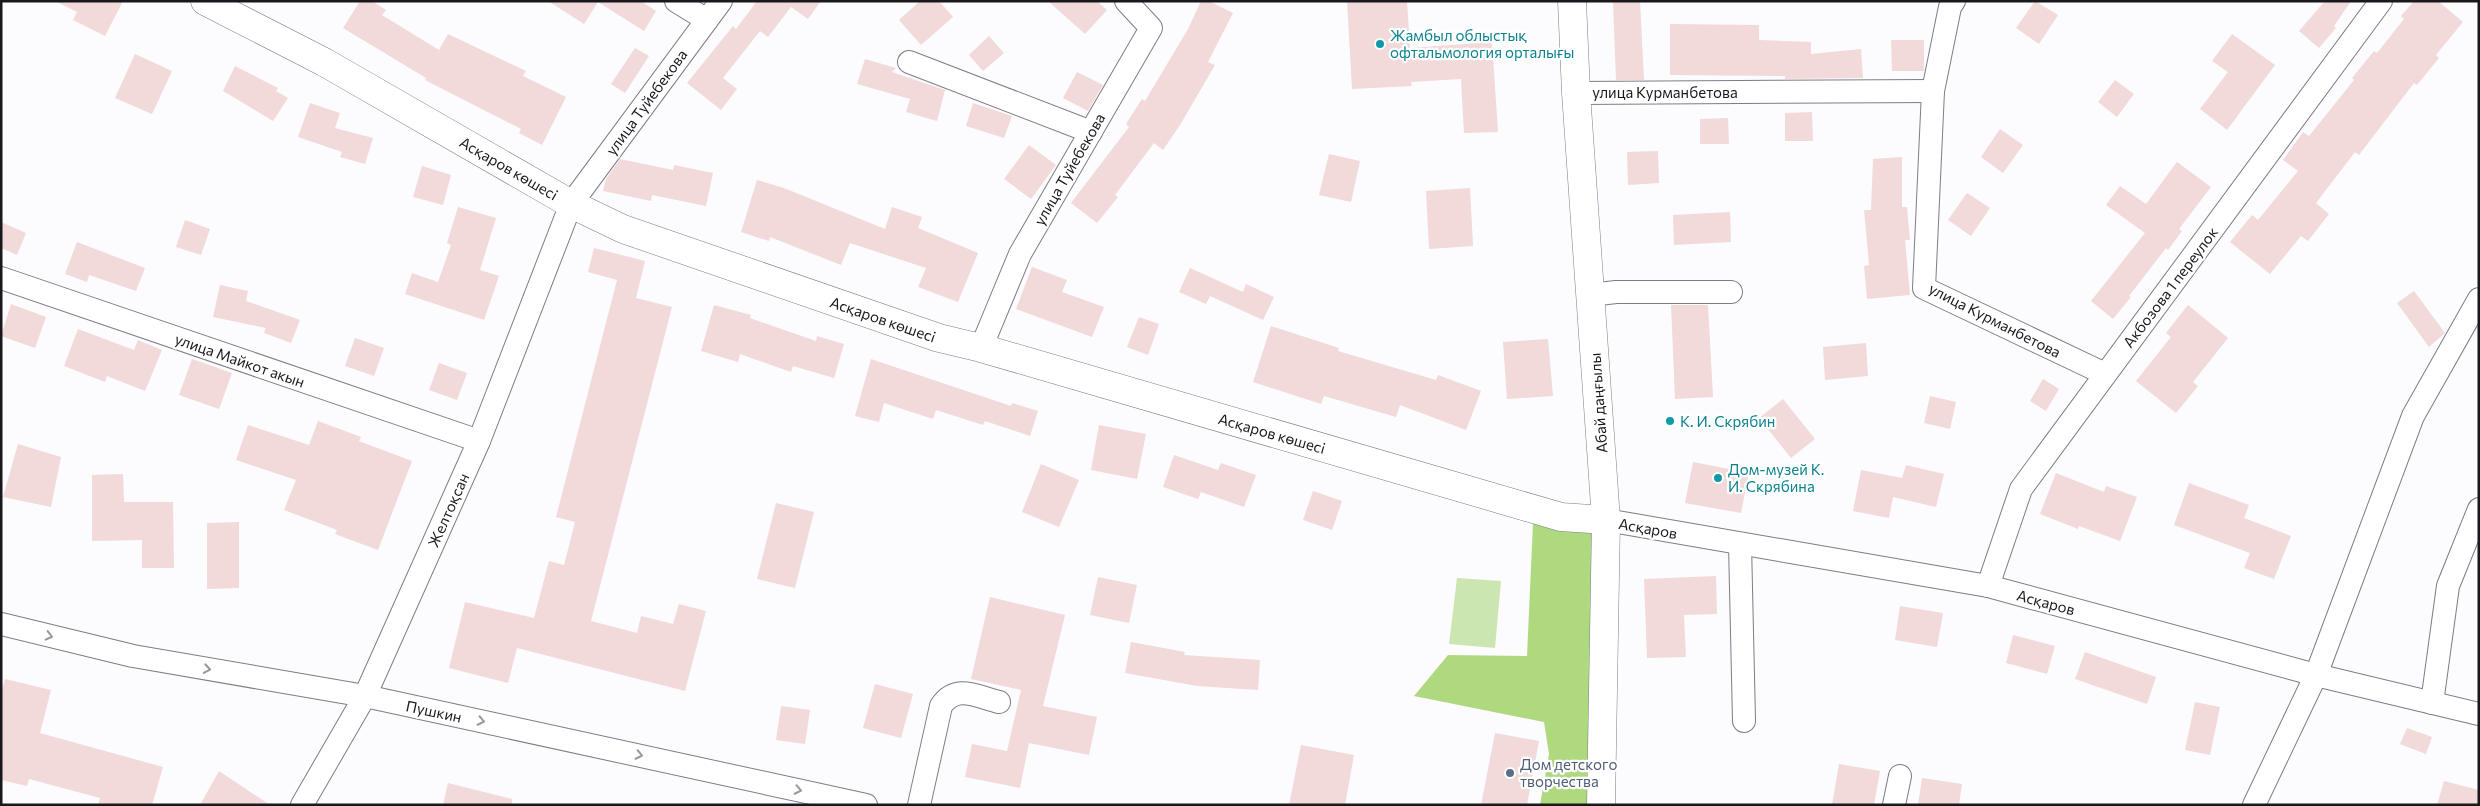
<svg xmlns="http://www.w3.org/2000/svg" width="2480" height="806" font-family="Commissioner,sans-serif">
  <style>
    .green { fill: #cce6b1 }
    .forest { fill: #afd97f }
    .building { fill: #f1dad9 }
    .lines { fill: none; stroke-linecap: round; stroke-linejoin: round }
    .minor-casing { stroke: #7f7b89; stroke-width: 24 }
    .major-casing { stroke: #7f7b89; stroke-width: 29 }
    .minor { stroke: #fff; stroke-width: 22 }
    .major { stroke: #fff; stroke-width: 28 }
    .oneway { stroke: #989799 }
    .culture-dot { fill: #0f9aa8; stroke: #fff; stroke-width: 2 }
    .service-dot { fill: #5c6f8a; stroke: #fff; stroke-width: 2 }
    .labels { text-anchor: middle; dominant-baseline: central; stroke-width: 4.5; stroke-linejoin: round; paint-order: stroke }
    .culture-label { font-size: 15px; fill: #0d838f; stroke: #fff; text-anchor: start }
    .street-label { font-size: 15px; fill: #19181d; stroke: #fff }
    .service-label { font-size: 15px; fill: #4e5e75; stroke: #fff; text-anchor: start }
  </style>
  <rect width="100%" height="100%" fill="#fcfbfe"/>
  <!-- green -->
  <polygon class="green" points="1457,578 1501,581 1495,648 1449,644"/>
  <!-- forest -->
  <polygon class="forest" points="1533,523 1619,527 1590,805 1540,805 1549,754 1544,722 1414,696 1448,655 1527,656"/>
  <!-- building -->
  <g class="building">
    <polygon points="55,1 123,1 105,36 73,20 77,12"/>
    <polygon points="360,1 372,1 386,10 382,15 439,50 448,34 526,71 523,76 566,97 542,145 519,133 521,129 425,80 426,78 343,28"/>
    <polygon points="548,1 641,1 656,11 644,31 598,2 584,24"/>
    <polygon points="757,1 821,1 808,19 791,7 768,37 760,31 723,78 737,89 721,110 687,83 733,26 736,29"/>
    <polygon points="920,1 939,1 953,17 921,45 899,20"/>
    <polygon points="1048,1 1097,1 1107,10 1085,34"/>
    <polygon points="1201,1 1209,1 1233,13 1208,62 1215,65 1180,125 1163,150 1154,143 1115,195 1118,197 1097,223 1071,203 1129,127 1126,124 1142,99 1145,101 1188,29"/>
    <polygon points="1347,1 1407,1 1410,48 1492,42 1498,132 1464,133 1461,79 1411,82 1412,86 1352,89"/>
    <polygon points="1613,1 1640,1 1644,80 1616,80"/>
    <polygon points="2035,1 2058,15 2039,44 2016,28"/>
    <polygon points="2325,1 2351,1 2334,26 2336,28 2319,48 2299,31"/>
    <polygon points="2414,1 2438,1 2463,22 2436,55 2439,58 2417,85 2414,83 2359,155 2355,152 2316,203 2329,214 2308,241 2301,236 2270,274 2230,242 2252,215 2258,220 2298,171 2283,160 2303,132 2309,136 2354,80 2352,78 2374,51 2377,53 2404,19 2401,16"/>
    <polygon points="1670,24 1759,25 1759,40 1811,42 1811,54 1861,49 1863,78 1785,79 1785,76 1670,75"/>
    <polygon points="2232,34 2275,65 2227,130 2200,109 2228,72 2212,61"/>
    <polygon points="989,36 1004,53 983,71 969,55"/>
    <polygon points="1891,40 1924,40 1924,71 1892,71"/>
    <polygon points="635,48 649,56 625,93 611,84"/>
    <polygon points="135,54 172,71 152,114 115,98"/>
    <polygon points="865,59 896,68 892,72 945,90 937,121 906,112 910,99 857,84"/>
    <polygon points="235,66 278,88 276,91 288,98 273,121 223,91"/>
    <polygon points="1077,72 1103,85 1088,111 1063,98"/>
    <polygon points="2115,80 2134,94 2117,117 2098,102"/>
    <polygon points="310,103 340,113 335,128 373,138 365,164 340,157 342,152 298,137"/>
    <polygon points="973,103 1012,116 1004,138 966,126"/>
    <polygon points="1812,112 1813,141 1785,141 1785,113"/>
    <polygon points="1728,118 1729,144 1700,144 1700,119"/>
    <polygon points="2000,129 2023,145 2003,173 1981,157"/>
    <polygon points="1029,145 1056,165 1031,199 1004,179"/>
    <polygon points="1658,151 1659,183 1628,185 1627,152"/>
    <polygon points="1329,154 1360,161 1351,202 1319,195"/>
    <polygon points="1902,157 1902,207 1907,207 1910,240 1905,240 1910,295 1867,299 1864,266 1869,265 1864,210 1871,210 1873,159"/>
    <polygon points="620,159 673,170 674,165 713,173 706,206 652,195 651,201 603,191 606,179"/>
    <polygon points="2177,162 2211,187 2179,229 2182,231 2168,250 2166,248 2129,296 2131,297 2113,319 2091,301 2145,233 2106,205 2120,186 2146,204"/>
    <polygon points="422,166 451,175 443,205 413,197"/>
    <polygon points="757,180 784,188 885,229 892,207 922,217 918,228 978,253 958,302 918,287 926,268 850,243 841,265 770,237 769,241 741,232"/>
    <polygon points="1470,188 1473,246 1429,249 1426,191"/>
    <polygon points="1967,193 1990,208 1971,236 1948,220"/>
    <polygon points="458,207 496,218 480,270 499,276 484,320 405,294 412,273 438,282 451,245 447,243"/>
    <polygon points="1730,212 1731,242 1674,245 1673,215"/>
    <polygon points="185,220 210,229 201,255 176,247"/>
    <polygon points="1,222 26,233 17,255 1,248"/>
    <polygon points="77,242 145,268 136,291 89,275 87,282 65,274"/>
    <polygon points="594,248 645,261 636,298 672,307 591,621 637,633 641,616 673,624 679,604 706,611 685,691 517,648 508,683 449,668 465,602 534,618 549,561 564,565 575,522 556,517 617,280 588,272"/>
    <polygon points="1032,267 1067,280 1062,292 1104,307 1092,337 1016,309"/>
    <polygon points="1190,268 1243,292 1246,284 1274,297 1263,320 1210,296 1206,304 1179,292"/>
    <polygon points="220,285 248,291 246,301 300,320 291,343 264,333 266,328 213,317"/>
    <polygon points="2414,291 2445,333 2429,347 2397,303"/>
    <polygon points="11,304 46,317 35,348 1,336"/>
    <polygon points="714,305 751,315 750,318 816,341 817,336 844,344 834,378 793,366 791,372 740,354 738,362 701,351"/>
    <polygon points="1671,305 1708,305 1713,397 1675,399"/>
    <polygon points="2188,305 2228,338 2193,382 2198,386 2176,413 2136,381 2171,337 2166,333"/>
    <polygon points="1139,317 1159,324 1148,355 1127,347"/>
    <polygon points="1271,326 1339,348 1338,351 1436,380 1438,375 1481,391 1466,430 1400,405 1396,417 1324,396 1321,404 1253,382"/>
    <polygon points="78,329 134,350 138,340 162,350 145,391 107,376 105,382 64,366"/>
    <polygon points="355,338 384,348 374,376 345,366"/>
    <polygon points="1548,339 1553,396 1507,399 1503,342"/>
    <polygon points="1866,343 1868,376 1825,380 1823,347"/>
    <polygon points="192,359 232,373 219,409 179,395"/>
    <polygon points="871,359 1011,406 1012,403 1038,411 1030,436 985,421 983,425 936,410 933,419 884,403 879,422 855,416"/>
    <polygon points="439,363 467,373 457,400 429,390"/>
    <polygon points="2043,379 2059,389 2046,411 2030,401"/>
    <polygon points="1930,396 1956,402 1950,429 1924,423"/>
    <polygon points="1783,399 1815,439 1791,458 1759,418"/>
    <polygon points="318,421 361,437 359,441 412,461 378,550 335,534 337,530 284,510 296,480 236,460 248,425 309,445"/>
    <polygon points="1099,425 1146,434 1137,479 1091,470"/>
    <polygon points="18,444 61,457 51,507 3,497"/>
    <polygon points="1174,455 1218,470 1221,463 1256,475 1244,507 1201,492 1198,499 1163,487"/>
    <polygon points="1693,462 1749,473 1741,513 1685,503"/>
    <polygon points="1041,464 1079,480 1059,527 1022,512"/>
    <polygon points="1906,465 1944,474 1936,507 1893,497 1889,518 1853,511 1861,470 1902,478"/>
    <polygon points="2056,473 2104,492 2106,486 2137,497 2120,541 2079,526 2078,529 2040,514"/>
    <polygon points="123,474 124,502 173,502 174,568 142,568 142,540 92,541 92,475"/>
    <polygon points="2189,483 2249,505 2244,518 2291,536 2274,579 2244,568 2250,553 2174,525"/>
    <polygon points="1313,491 1342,501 1332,530 1303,520"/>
    <polygon points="776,503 814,512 795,588 757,579"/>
    <polygon points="239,522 239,588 207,589 207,523"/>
    <polygon points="1716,576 1717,614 1684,615 1686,657 1647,658 1644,579"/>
    <polygon points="1098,577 1137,585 1129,623 1090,615"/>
    <polygon points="990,597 1065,615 1043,706 1097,717 1089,755 1029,743 1020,788 965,777 972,744 1007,751 1021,690 971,679"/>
    <polygon points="1900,606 1943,613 1937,647 1895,640"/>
    <polygon points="2013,635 2055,646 2047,674 2006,663"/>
    <polygon points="1131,642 1185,652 1184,655 1260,660 1258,690 1197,686 1125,673"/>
    <polygon points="2085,652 2156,677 2147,704 2075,679"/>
    <polygon points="5,679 51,690 40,733 163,767 152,805 98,805 100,798 29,779 27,786 1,780 1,693"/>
    <polygon points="875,684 913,694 901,738 863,728"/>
    <polygon points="2195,702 2220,707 2210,755 2185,750"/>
    <polygon points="781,706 810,710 805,744 776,740"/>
    <polygon points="2407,728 2432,737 2426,754 2400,744"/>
    <polygon points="1495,733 1539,741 1527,805 1481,805"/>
    <polygon points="1301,745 1354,755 1345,805 1289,805"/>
    <polygon points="1839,764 1880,771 1874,805 1832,805"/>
    <polygon points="219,771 270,805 200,805"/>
    <polygon points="1922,778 1962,784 1959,805 1918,805"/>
    <polygon points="2444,781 2479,790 2479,805 2437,805"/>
    <polygon points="448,783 512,799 512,805 443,805"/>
  </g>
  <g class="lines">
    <defs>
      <g id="minor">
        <polyline points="676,1 707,20"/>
        <polyline points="1954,1 1950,7 1933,91 1924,288 2105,374"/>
        <polyline points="909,62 1091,132"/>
        <polyline points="1576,93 1933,91"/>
        <polyline points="1,278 479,441"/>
        <polyline points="1590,295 1616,292 1731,292"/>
        <polyline points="981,348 1020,254 1151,28 1126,1"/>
        <polyline points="1606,520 1988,586 2316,675 2479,714"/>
        <polyline points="1740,544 1744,721"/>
        <polyline points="1988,586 2021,489 2381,1"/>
        <polyline points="1,624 133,656 365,696 866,805"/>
        <polyline points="2432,703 2448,586 2479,509"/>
        <polyline points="302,805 365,696 479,441 571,204 721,1"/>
        <path d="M919,805L941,706C956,684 975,696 999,702"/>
        <polyline points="1894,805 1900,776"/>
        <polyline points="2254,805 2316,675 2413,416 2479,299"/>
      </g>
      <g id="major">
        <polyline points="205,1 324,62 571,204 623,229 939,338 981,348 1561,517 1606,520"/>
        <polyline points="1572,1 1576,93 1606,520 1601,805"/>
      </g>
    </defs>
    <!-- minor casing -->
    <use href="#minor" class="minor-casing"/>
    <!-- major casing -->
    <use href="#major" class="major-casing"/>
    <!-- minor -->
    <use href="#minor" class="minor"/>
    <!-- major -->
    <use href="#major" class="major"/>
  </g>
  <!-- one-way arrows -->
  <defs><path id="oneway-chevron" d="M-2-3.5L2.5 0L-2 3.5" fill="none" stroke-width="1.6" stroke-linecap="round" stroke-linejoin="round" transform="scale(1.25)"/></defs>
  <g class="oneway">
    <use href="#oneway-chevron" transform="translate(49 636) rotate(14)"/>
    <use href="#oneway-chevron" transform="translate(207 669) rotate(10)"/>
    <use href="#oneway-chevron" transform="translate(481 721) rotate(12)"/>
    <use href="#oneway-chevron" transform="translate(639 755) rotate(12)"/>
    <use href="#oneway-chevron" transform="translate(798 790) rotate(12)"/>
  </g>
  <!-- markers -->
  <g class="culture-dot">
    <circle cx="1380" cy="44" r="5"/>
    <circle cx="1670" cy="421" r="5"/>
    <circle cx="1718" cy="478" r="5"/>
  </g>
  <circle class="service-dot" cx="1510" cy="773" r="5"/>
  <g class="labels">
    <!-- culture labels -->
    <g class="culture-label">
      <text x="1390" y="35">Жамбыл облыстық<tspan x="1390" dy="17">офтальмология орталығы</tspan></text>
      <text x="1680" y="421">К. И. Скрябин</text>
      <text x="1728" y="469">Дом-музей К.<tspan x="1728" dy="17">И. Скрябина</tspan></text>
    </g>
    <!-- street labels -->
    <g class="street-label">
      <text x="1665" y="92">улица Курманбетова</text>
      <text transform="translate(646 102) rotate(-54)">улица Туйебекова</text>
      <text transform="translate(509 168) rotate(30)">Асқаров көшесі</text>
      <text transform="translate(1069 169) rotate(-60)">улица Туйебекова</text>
      <text transform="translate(2170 287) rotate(-53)">Акбозова 1 переулок</text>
      <text transform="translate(883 319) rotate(19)">Асқаров көшесі</text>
      <text transform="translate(1995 320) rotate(27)">улица Курманбетова</text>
      <text transform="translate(240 360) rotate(19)">улица Майкот акын</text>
      <text transform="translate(1598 403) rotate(-94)">Абай даңғылы</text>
      <text transform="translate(1272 433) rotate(16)">Асқаров көшесі</text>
      <text transform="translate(448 510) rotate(-66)">Желтоқсан</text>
      <text transform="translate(1648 528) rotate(10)">Асқаров</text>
      <text transform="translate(2046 602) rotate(15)">Асқаров</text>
      <text transform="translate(434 711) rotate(12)">Пушкин</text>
    </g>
    <!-- service labels -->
    <g class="service-label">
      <text x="1520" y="764">Дом детского<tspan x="1520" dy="17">творчества</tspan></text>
    </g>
  </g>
  <!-- border -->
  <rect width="2480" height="806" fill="none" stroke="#19181d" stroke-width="5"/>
</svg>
